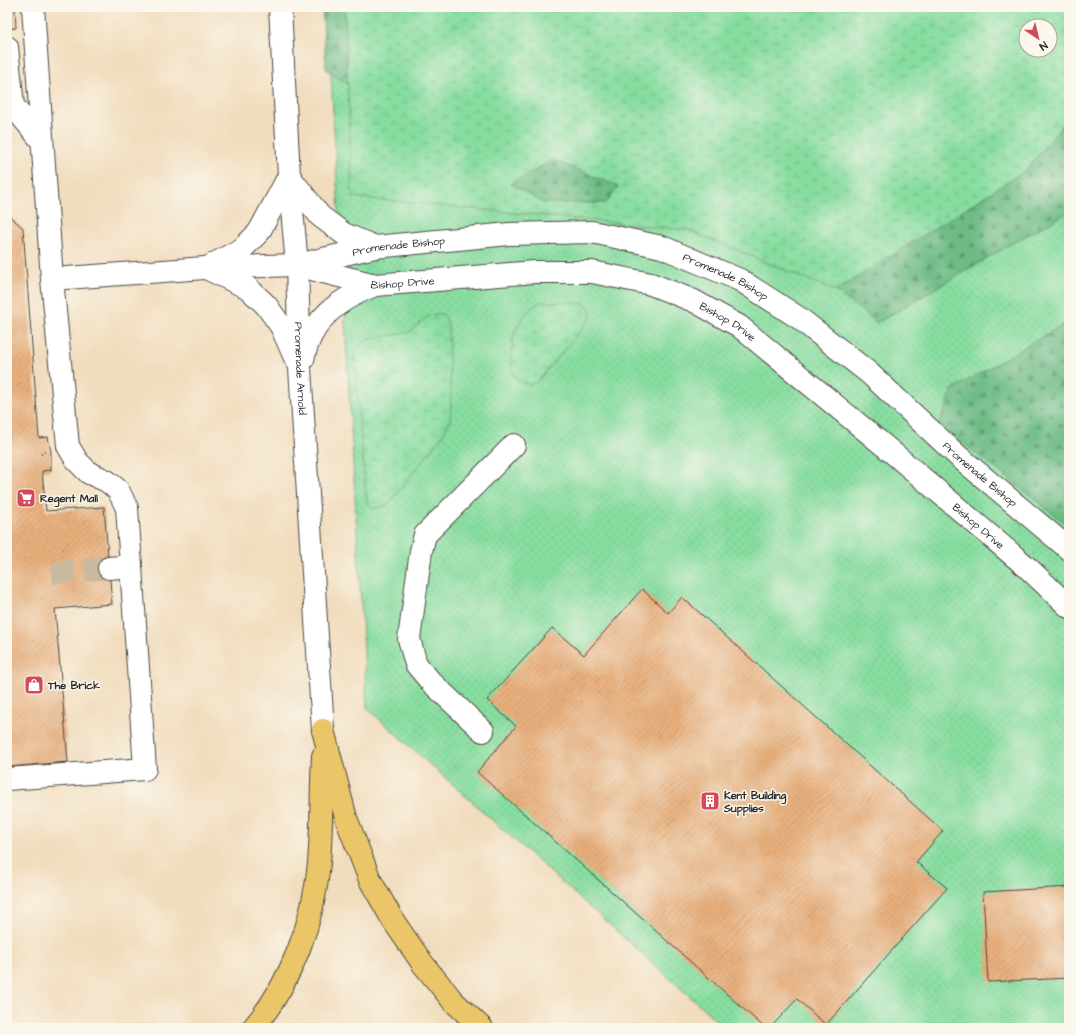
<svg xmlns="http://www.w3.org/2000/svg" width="1076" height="1035" font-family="'Architects Daughter',sans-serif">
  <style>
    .grass { fill: url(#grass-dots); stroke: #598466; fill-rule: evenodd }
    .forest { fill: url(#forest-firs); stroke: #4c7458 }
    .wetland { fill: url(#wetland-marsh); stroke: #598466; fill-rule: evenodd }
    .building { fill: url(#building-hatch) }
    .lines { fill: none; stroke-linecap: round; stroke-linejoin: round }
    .minor-tunnel { stroke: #c9b9a1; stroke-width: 22; stroke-dasharray: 22 11; stroke-linecap: butt }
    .minor-casing { stroke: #494641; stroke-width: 24 }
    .highway-casing { stroke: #494641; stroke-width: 24 }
    .path { stroke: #494641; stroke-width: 2.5; stroke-dasharray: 1 3; stroke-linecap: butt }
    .minor { stroke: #fff; stroke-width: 22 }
    .highway { stroke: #eac669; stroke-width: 22 }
    .labels { text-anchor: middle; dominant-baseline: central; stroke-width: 3; stroke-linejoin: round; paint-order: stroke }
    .street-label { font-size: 11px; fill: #2b2b2b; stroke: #fbf7ec }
    .poi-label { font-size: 11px; font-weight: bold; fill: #2b2b2b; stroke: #fbf7ec; text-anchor: start }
  </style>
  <defs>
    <pattern id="grass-dots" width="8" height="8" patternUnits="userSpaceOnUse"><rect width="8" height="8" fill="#87dda0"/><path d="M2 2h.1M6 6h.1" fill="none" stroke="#75be8a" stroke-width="1.8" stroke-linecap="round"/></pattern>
    <pattern id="forest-firs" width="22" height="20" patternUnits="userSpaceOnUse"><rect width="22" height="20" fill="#6dbc86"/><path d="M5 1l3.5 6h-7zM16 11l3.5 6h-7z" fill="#5a996e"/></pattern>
    <pattern id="wetland-marsh" width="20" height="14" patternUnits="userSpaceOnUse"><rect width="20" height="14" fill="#87dda0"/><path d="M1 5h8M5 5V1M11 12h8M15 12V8" fill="none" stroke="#75be8a"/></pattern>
    <pattern id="building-hatch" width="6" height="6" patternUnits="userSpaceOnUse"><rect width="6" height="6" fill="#e9b07d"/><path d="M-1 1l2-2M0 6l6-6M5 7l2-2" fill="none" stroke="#bd8f67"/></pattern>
  </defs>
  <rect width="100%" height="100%" fill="#fbf7ec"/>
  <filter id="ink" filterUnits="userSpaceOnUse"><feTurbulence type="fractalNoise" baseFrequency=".025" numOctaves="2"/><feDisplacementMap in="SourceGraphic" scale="8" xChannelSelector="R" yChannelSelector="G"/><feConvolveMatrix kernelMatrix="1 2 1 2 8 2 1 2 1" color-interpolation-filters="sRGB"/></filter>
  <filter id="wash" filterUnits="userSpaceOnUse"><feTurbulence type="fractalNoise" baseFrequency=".012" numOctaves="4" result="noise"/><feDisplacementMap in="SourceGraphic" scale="16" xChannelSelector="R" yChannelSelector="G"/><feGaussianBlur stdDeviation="0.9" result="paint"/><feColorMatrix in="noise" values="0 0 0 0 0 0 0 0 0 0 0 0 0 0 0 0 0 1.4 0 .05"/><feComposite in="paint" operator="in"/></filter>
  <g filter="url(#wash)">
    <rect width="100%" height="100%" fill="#f1ddbe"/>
    <!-- grass -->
    <path class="grass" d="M327,7H1069V1028H725L367,708ZM1026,26H1050V50H1026Z"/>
    <!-- forest -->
    <g class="forest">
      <polygon points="322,7 345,7 348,85 326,69"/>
      <polygon points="1069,117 1069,212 1016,241 877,323 836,291 1026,170"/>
      <polygon points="553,160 618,186 606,203 543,203 511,184"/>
      <polygon points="1069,321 1069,526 939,424 953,389"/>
    </g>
    <!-- wetland -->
    <g class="wetland">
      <path d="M345,7H1069V117L1026,170L836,291L688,230L352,197ZM1026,26H1050V50H1026ZM553,160L618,186V187L606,203H543L511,184Z"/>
      <path d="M540,302L583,303C590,307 593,311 590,319L537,382L529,385C523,383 518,382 514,376C511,370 512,363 512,357C512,351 512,345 513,339C515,327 529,307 540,302Z"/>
      <path d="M436,314H442L446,317L448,325L451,407L450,421L442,436L390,502L383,507L373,508L368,504L366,496L354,356C357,348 360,344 367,340L410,332L427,317Z"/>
    </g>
    <g id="blocks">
      <!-- building -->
      <g class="building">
        <polygon points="7,7 15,7 16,28 7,29"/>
        <polygon points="7,214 23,228 39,438 48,437 51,452 51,470 42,471 46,511 104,507 112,604 55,609 68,762 7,767"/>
        <polygon points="642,589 668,613 682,597 943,831 916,862 947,888 826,1025 797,999 770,1028 765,1028 477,772 516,726 487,700 552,628 584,655"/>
        <polygon points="1069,887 1069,978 988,982 983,892"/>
      </g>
    </g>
  </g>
  <g filter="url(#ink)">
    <use href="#blocks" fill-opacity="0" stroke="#494641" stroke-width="1"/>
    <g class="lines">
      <!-- minor-tunnel -->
      <polyline class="minor-tunnel" points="52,573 109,568"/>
      <defs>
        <g id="minor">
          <path id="s1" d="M280,7L289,176L297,265L300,368L323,730"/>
          <polyline points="7,47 13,106 42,141"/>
          <polyline points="212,265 242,249 259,232 289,176 320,216 344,234 375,247"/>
          <path id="s2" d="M300,266L375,285L535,272H592L651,284L694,301L739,326L893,453L1028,568L1069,607"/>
          <polyline points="210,270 248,288 266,305 281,326 296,360"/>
          <path id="s3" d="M52,279L205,268L297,265L375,247L509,234L592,232L662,247L740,280L799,318L869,373L958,456L1069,549"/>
          <path d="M303,359C305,352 307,343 311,336C324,309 348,296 375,285"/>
          <polyline points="109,568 131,566"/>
          <polyline points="483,731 431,682 416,664 409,639 421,551 425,535 514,445"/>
          <polyline points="7,779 145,769 127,508 118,490 107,481 89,473 77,461 68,446 52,279 33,7"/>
        </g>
        <g id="highway">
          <polyline points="323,730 346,818 370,880 394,922 423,964 453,1001 482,1028"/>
          <path d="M253,1028C291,984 314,920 319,863C322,827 321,791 323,756"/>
        </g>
      </defs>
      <!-- minor casing -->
      <use href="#minor" class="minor-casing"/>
      <!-- highway casing -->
      <use href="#highway" class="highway-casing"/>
      <!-- path -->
      <polyline class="path" points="41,454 46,450"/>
      <!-- minor -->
      <use href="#minor" class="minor"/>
      <!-- highway -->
      <use href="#highway" class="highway"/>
    </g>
  </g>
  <!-- icons -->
  <defs>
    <symbol id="supermarket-square" viewBox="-11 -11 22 22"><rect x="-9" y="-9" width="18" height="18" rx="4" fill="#d1495b" stroke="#fbf7ec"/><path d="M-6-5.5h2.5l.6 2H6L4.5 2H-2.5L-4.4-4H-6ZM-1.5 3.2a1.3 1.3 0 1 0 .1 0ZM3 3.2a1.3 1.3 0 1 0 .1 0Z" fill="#fff"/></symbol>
    <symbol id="shop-square" viewBox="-11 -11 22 22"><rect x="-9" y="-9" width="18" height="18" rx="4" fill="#d1495b" stroke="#fbf7ec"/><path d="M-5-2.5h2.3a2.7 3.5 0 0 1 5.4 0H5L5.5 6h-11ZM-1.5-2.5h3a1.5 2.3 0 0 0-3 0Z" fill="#fff"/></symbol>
    <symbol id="building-square" viewBox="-11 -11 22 22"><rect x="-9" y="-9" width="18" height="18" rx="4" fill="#d1495b" stroke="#fbf7ec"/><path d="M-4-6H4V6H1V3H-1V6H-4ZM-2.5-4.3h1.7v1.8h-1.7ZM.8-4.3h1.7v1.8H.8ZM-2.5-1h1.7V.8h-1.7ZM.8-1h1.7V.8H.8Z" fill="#fff"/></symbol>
  </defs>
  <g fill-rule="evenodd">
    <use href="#supermarket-square" x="15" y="487" width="22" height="22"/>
    <use href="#shop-square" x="23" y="674" width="22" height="22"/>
    <use href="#building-square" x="699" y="790" width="22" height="22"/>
  </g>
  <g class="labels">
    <!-- street labels -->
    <g class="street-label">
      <text stroke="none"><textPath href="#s3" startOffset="349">Promenade Bishop</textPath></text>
      <text stroke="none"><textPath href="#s3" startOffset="685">Promenade Bishop</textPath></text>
      <text stroke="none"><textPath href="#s2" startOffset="105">Bishop Drive</textPath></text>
      <text stroke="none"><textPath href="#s2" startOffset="441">Bishop Drive</textPath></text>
      <text stroke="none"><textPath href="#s1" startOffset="362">Promenade Arnold</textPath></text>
      <text stroke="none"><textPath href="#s3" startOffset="1009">Promenade Bishop</textPath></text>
      <text stroke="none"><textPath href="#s2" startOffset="765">Bishop Drive</textPath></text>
    </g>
    <!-- poi labels -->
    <g class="poi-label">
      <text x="40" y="498">Regent Mall</text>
      <text x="48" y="685">The Brick</text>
      <text x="724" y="795">Kent Building<tspan x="724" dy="13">Supplies</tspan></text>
    </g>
  </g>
  <!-- margin -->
  <rect width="1076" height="1035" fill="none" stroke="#fbf7ec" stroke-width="24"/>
  <!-- north arrow -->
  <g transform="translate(1038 38) rotate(145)"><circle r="19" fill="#fbf7ec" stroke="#a8a59f"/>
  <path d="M0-3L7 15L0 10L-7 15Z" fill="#d1495b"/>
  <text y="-6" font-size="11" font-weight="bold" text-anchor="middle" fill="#2b2b2b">N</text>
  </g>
</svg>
